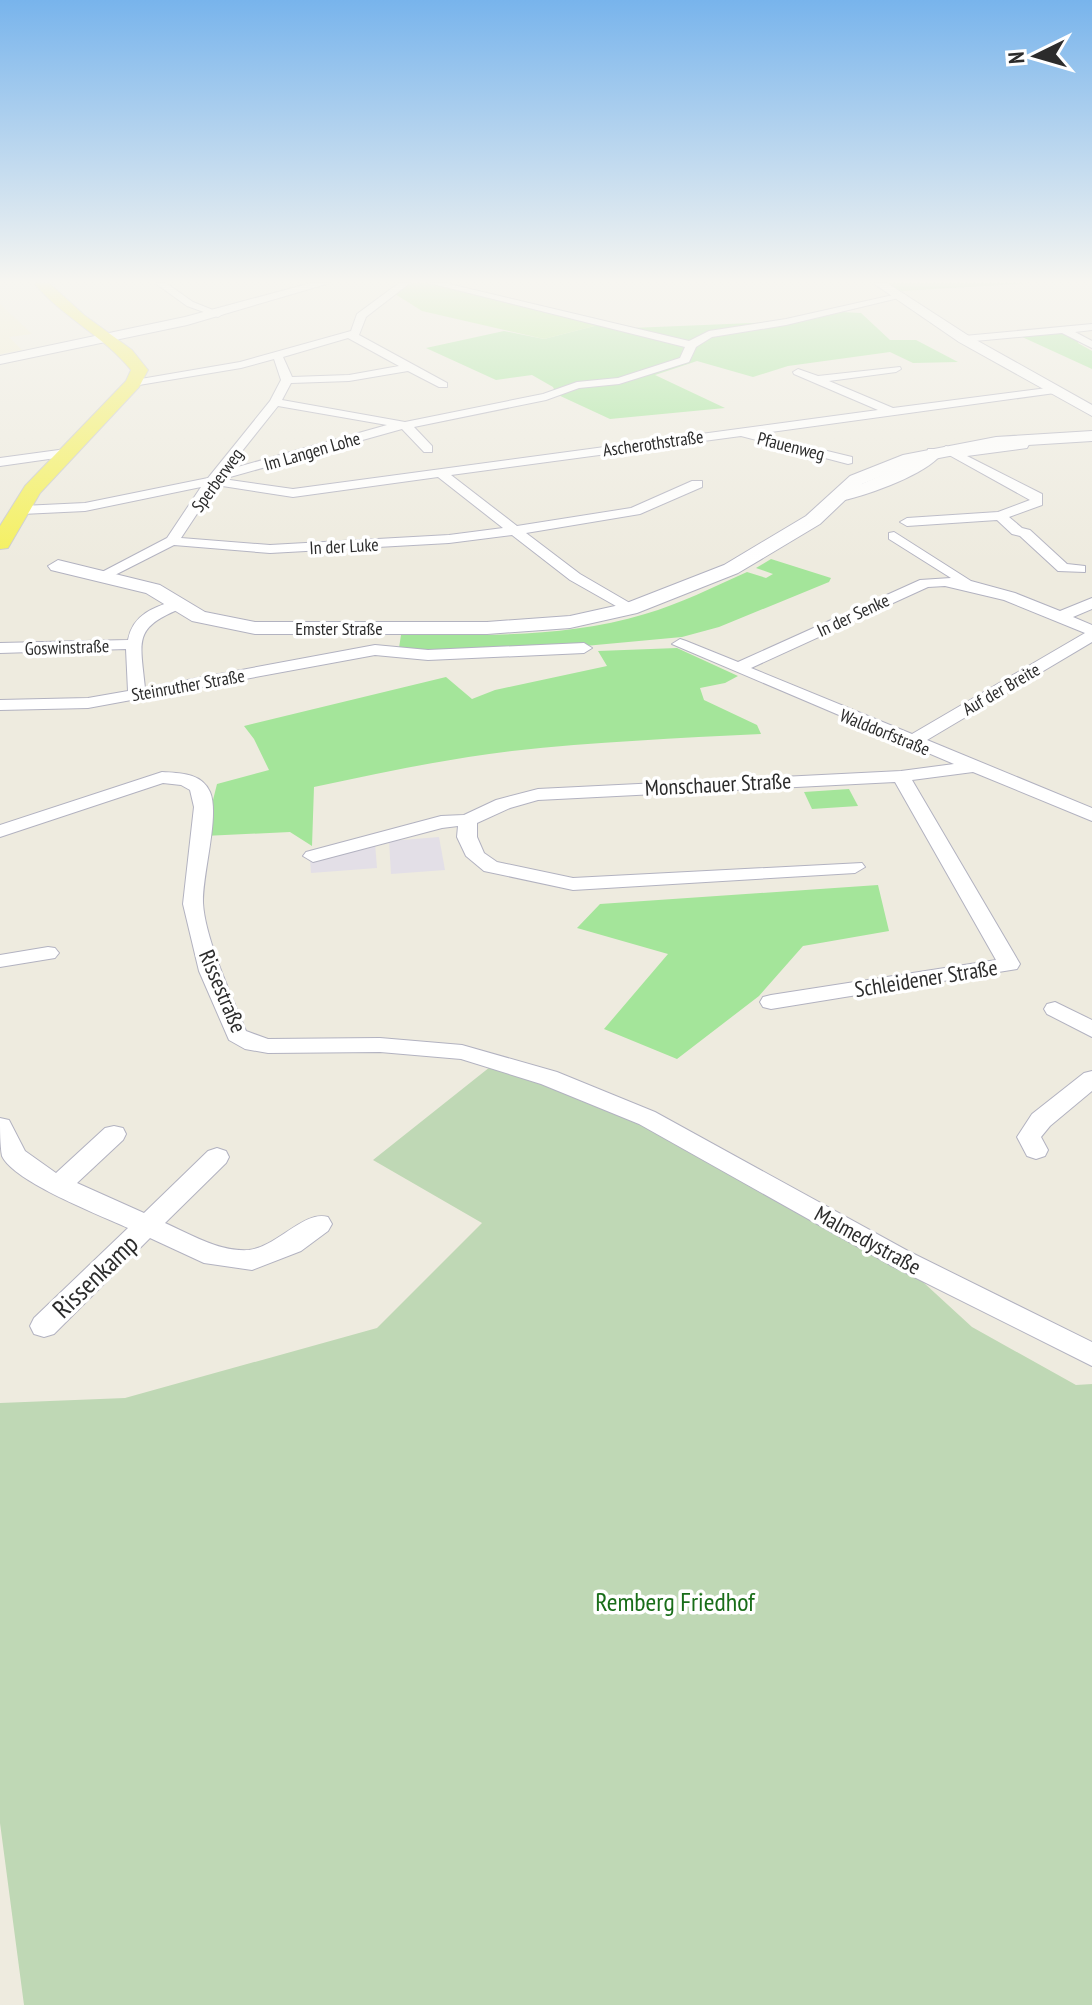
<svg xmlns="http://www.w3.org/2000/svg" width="1092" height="2005" font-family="'PT Sans Narrow',sans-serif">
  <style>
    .industrial { fill: #e3dfe7 }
    .education { fill: #f0ecce }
    .green { fill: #a4e59a }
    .cemetery { fill: #bfd8b5 }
    .pitch { fill: #b6ed96 }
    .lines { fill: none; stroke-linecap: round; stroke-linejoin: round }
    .street-casing { stroke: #b2b2c0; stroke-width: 2 }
    .secondary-casing { stroke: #b2b2c0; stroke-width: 2 }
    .primary-casing { stroke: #ccc; stroke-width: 2 }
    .street { fill: #fff; fill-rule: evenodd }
    .secondary { fill: #fff; fill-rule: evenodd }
    .primary { fill: #f4f05e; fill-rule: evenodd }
    .labels { text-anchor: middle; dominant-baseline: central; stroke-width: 7; stroke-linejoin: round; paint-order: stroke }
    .far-street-label { font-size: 18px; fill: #2c2c2c; stroke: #fff }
    .street-label { font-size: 22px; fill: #2c2c2c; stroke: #fff }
    .near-street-label { font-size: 26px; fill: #2c2c2c; stroke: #fff }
    .near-park-label { font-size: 26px; fill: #196d19; stroke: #fff }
  </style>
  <rect width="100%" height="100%" fill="#eeebdf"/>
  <!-- industrial -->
  <g class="industrial">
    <polygon points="439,837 445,870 391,874 389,841"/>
    <polygon points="375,843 377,868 311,873 310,860"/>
  </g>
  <!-- education -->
  <polygon class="education" points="0,304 32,334 9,337 22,350 0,354"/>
  <!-- green -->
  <g class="green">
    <polygon points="887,283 1034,283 901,291"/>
    <polygon points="842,312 861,313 890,340 916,340 958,362 913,363 890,352 788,366 753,377 697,361 655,375 725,408 610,419 556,394 553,387 532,375 496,380 426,348 504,331 544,339 606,323 631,328 798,321"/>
    <polygon points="1060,332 1078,339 1078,343 1092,351 1092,369 1020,336"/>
    <path d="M771,559L831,578L829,582L719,627L682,637L585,646L446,652L399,648L401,635C483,635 565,638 645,614C680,604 713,587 747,572L766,578L773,574L756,568Z"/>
    <path d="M677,648L738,676L725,683L700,688L704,700L757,725L761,734C678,738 594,742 512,751C445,759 379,773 314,787L312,846L290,832L204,836L217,784L269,770L254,739L244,726L446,677L472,699L495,690L607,666L598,651Z"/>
    <polygon points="849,789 858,806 812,809 804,792"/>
    <polygon points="878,885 889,931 803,946 759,996 677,1059 604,1029 668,954 577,928 600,904"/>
  </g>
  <!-- cemetery -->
  <polygon class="cemetery" points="495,1063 647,1119 899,1260 972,1327 1076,1385 1092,1384 1092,2005 24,2005 0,1823 0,1403 125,1398 377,1328 482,1223 373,1160"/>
  <!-- pitch -->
  <polygon class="pitch" points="411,283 434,283 606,323 544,339 422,311 395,294"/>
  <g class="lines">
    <defs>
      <g id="street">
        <polygon points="155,283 166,283 193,302 223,314 218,317 187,306"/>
        <path d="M399,283H410L366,317L359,335L447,383V387H439L408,371L349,381L291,383L282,400L405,422L543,394L577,382L618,378L680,358L685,347L429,283H445L689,341L709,331L786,319L902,293L907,296L786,325L712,337L696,347L689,362L619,384L579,388L546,400L414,427L432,446V452H424L402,429L223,479L293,489L878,410L794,374L793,372L798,369L818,376L900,367L901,369L896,372L829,381L893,408L1055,387L1061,390L1055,393L757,434L852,457V463L848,464L741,436L451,475L517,526L631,508L692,481H702V487L640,514L526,533L580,574L635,606V612L630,614L570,580L512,535L449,543L270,553L174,545L107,579L102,578V572L167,538L201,487L85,511L22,514L15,510L22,506L85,503L208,478L270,401L281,380L274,359L241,368L133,386L129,385V381L240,362L351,331L357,314ZM348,338L399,366L349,375L292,377L283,357ZM278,406L387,425L227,470ZM438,477L503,528L449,535L270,545L181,538L216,485L293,497Z"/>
        <polygon points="1092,324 1092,330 1075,332 1092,341 1092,348 1062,333 964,342 959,339 964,336"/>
        <polygon points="1022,436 1032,439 1027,448 967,456 1042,494 1042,505 1009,517 1022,528 1030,530 1067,564 1085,566 1085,572 1058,571 1020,536 1012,534 997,520 907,526 900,522 907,518 998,512 1030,500 940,450 946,446 956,450 1018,442"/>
        <polygon points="66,449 72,453 70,456 0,466 0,458"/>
        <path d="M928,449H936L938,458C917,478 865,496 836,502L829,498L926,456Z"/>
        <path d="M894,532L971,581L1015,593L1060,611L1092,598V609L1073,617L1092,625V642L927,740L1092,808V821L973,772L912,780L1020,964L1017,969L771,1009L763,1007L760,1002L763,997L771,995L996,960L895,782L538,800L510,808L477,823V837L484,853L497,862L573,878L862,863L865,867L855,873L573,890L484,871L466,856L457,837L458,826L442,828L313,862L303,856L306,852L441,816L464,815L496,800L538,789L901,771L954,764L672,644L680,639L686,641L738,662L920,580L951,578L889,539V533ZM945,586L1004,600L1085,633L912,734L751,668L928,587Z"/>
        <path d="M177,600L185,605L182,608C133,628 140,639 145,688L375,645L428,650L584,643L592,648L584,653L428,660L375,655L88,708L0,710V700L88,698L128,691L126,649L0,653V643L128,640C133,614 154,607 177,600Z"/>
        <path d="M162,772C180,773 202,773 210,792C220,815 202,875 203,903C205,939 232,997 246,1031L268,1039L380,1038L462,1045L557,1072L655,1112L908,1251L1092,1342V1366L890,1265L639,1124L541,1084L461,1059L380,1052L268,1053L245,1049L229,1040L199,971L183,904L194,807L190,790L181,785L163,783L0,837V825Z"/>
        <polygon points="48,947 55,948 59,953 55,958 0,967 0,955"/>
        <polygon points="1055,1002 1092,1020 1092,1037 1047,1014 1044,1009 1047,1004"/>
        <polygon points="1092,1071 1092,1091 1050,1126 1041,1137 1048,1150 1045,1156 1036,1159 1027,1156 1017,1137 1032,1114 1084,1073"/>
        <path d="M0,1118L9,1120L25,1151L56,1173L105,1128L114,1126L123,1128L126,1134L123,1140L77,1183L144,1213L208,1151L217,1148L226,1151L229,1157L226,1163L165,1223C192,1235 219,1252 249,1250C277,1247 304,1210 328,1217L332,1224L328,1231L301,1251L252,1270L204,1263L150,1238L54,1334L44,1337L34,1334L30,1326L34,1318L128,1228C100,1215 14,1182 2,1156C0,1145 0,1129 0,1118Z"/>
      </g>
      <g id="secondary">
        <polygon points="311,283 330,283 187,325 0,364 0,356 185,317"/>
        <polygon points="873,283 887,283 969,336 1092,405 1092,416 959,342"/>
        <polygon points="1092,431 1092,441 996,447 913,463 862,484 820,524 738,573 637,613 570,628 487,634 255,634 192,621 146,593 51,570 48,566 58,560 160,585 205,612 255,622 487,622 570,616 624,604 724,565 806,516 850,476 903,455 996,437"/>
      </g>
      <path id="primary" d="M34,283H49L84,315L132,350L148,370L139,387L40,493L8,548L0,549V526L25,486L126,381L131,370C104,336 62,317 34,283Z"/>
    </defs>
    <!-- street casing -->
    <use href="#street" class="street-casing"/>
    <!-- secondary casing -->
    <use href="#secondary" class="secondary-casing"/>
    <!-- primary casing -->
    <use href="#primary" class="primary-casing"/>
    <!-- street -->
    <use href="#street" class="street"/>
    <!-- secondary -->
    <use href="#secondary" class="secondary"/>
    <!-- primary -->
    <use href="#primary" class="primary"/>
  </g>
  <!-- sky -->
  <linearGradient id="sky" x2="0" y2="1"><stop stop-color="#78b4ec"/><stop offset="0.5" stop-color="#f7f6f1"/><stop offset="1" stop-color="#f7f6f1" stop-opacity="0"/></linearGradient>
  <rect width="1092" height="563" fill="url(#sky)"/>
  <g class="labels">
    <!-- far-street labels -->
    <g class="far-street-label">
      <text transform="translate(653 443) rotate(-8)">Ascherothstraße</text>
      <text transform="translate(791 446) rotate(14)">Pfauenweg</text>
      <text transform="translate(312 451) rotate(-16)">Im Langen Lohe</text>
      <text transform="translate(217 480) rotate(-54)">Sperberweg</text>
      <text transform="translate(344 546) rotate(-3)">In der Luke</text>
      <text transform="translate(853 615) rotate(-25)">In der Senke</text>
      <text x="339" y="628">Emster Straße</text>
      <text transform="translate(67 647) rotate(-2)">Goswinstraße</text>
      <text transform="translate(188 685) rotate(-10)">Steinruther Straße</text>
      <text transform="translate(1001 689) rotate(-30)">Auf der Breite</text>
      <text transform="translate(885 732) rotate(22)">Walddorfstraße</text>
    </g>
    <!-- street labels -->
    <g class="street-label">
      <text transform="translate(718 784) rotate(-3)">Monschauer Straße</text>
      <text transform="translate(926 978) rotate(-9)">Schleidener Straße</text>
      <text transform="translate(223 991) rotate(67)">Rissestraße</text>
      <text transform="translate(868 1240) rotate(29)">Malmedystraße</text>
    </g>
    <!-- near-street labels -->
    <g class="near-street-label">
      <text transform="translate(95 1276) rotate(-44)">Rissenkamp</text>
    </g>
    <!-- near-park labels -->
    <g class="near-park-label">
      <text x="675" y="1601">Remberg Friedhof</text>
    </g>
  </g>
  <!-- north arrow -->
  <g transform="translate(1036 56) rotate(265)" stroke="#ffffff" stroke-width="6" paint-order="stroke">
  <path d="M0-6L14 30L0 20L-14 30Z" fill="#2c2c2c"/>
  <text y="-12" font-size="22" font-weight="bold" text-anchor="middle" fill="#2c2c2c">N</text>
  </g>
</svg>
